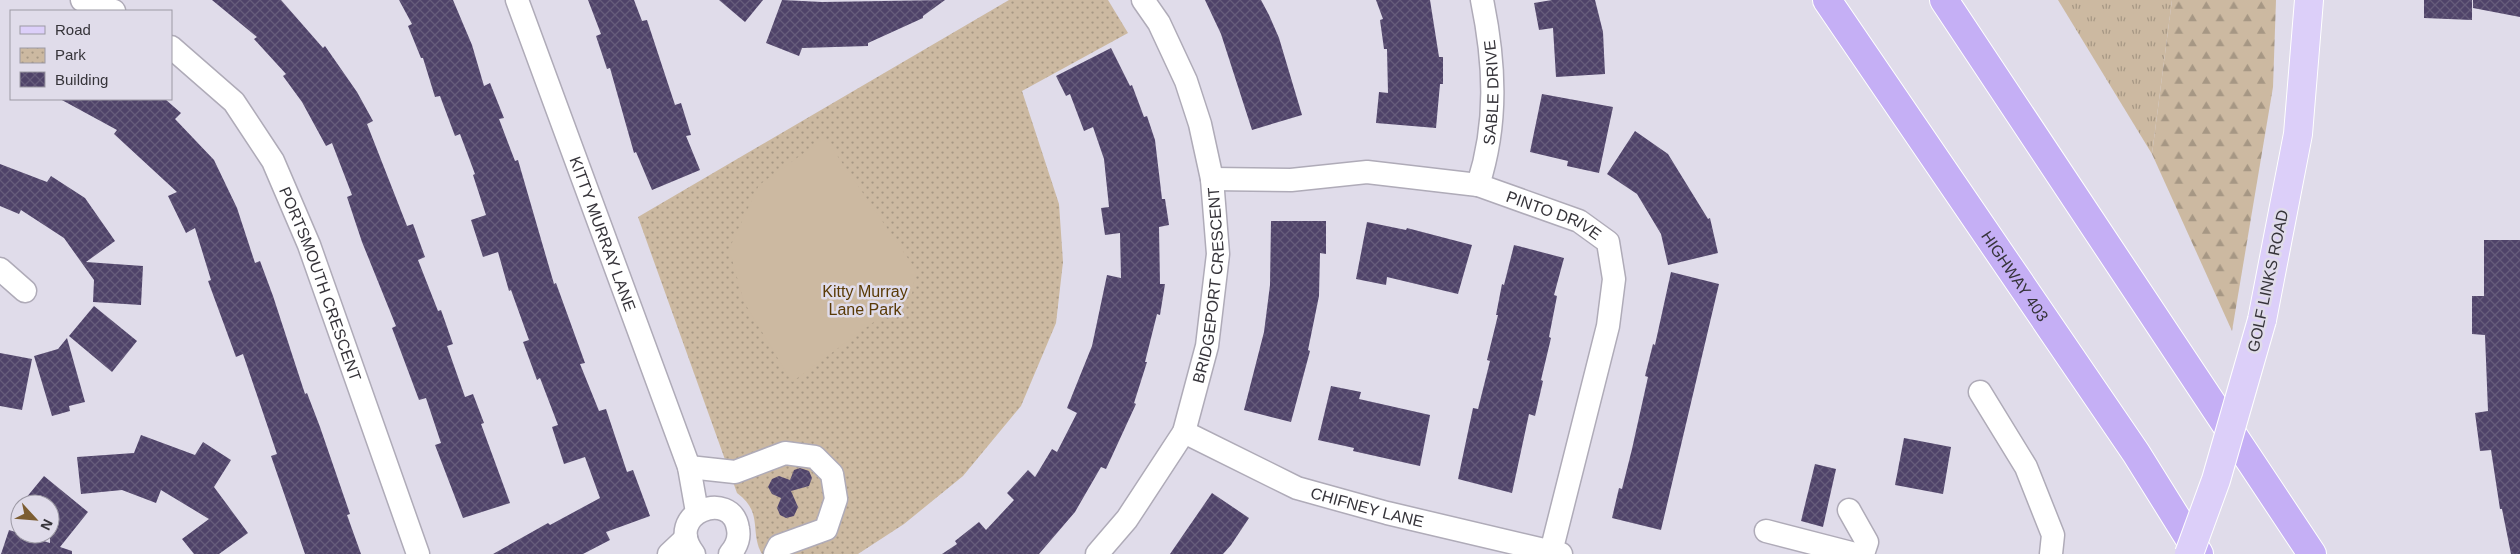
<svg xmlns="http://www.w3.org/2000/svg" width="2520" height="554" font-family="Helvetica,sans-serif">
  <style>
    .grass { fill: url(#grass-tufts) }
    .forest { fill: url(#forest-firs) }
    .park { fill: url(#park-dots) }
    .pitch { fill: #ccb9a1 }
    .building { fill: url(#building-cross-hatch) }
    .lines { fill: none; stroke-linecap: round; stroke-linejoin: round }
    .minor-casing { stroke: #afabb8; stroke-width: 25 }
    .major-casing { stroke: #fff; stroke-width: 30 }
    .highway-casing { stroke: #fff; stroke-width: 30 }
    .minor { stroke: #fff; stroke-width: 22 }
    .major { stroke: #dccff9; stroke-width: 28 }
    .highway { stroke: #c5aff5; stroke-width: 28 }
    .major-bridge-casing { stroke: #fff; stroke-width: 30; stroke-linecap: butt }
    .major-bridge { stroke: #dccff9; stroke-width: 28 }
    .labels { text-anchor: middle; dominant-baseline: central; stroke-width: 5; stroke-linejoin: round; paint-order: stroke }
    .street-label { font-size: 16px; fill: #36343a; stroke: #e0dcea }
    .park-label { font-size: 16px; fill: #593a06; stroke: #e0dcea }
  </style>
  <defs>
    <pattern id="grass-tufts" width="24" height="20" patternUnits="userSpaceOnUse" patternTransform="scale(1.25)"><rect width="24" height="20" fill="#ccb9a1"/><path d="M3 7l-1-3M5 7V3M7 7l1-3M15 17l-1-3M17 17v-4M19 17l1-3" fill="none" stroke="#a69784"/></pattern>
    <pattern id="forest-firs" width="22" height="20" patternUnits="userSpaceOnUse" patternTransform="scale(1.25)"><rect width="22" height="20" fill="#ccb9a1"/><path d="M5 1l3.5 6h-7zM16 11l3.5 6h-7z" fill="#a69784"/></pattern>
    <pattern id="park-dots" width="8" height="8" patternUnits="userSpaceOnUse" patternTransform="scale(1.25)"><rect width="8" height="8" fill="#ccb9a1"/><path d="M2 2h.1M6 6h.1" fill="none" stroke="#a69784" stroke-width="1.8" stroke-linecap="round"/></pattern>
    <pattern id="building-cross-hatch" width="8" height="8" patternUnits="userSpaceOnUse" patternTransform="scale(1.25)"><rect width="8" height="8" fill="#4f4369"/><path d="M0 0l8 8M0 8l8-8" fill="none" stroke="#665c7b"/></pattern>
  </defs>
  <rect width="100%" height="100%" fill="#e0dcea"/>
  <!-- grass -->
  <polygon class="grass" points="2058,0 2172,0 2152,154"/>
  <!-- forest -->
  <polygon class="forest" points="2172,0 2276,0 2273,87 2232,331 2152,154"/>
  <!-- park -->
  <path class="park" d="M1009,0H1108L1128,33L1022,91L1059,204L1063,262L1056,323L1021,406L963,476L904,524L858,554H762C749,531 764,513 737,493L638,217Z"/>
  <!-- pitch -->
  <polygon class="pitch" points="825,138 916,270 912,294 792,382 744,302 729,249 759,185"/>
  <!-- building -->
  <g class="building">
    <polygon points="212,0 281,0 323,48 325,46 357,92 373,121 367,124 407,226 413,224 425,257 418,260 438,311 441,310 453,344 447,346 465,397 473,394 484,423 481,424 510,503 463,518 435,445 441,443 426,398 419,400 392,328 396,326 362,242 347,197 352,195 332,143 326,146 302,102 283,76 286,74 254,39 257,37"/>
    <polygon points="399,0 453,0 472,45 484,86 490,83 504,118 499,119 515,161 518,160 554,284 556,283 585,363 580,364 599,411 606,409 627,472 633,470 650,516 606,532 610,540 583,554 493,554 548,523 550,525 600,498 585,457 564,464 552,427 558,425 540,378 537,380 523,342 529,340 511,290 509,291 498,252 483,257 471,220 486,215 473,175 475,174 460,134 455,136 440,96 435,97 423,58 421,58 408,26 412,24"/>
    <polygon points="588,0 634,0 642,21 647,20 675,105 681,103 691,135 686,136 700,170 652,190 636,152 634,153 610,68 607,69 596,36 601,34"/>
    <polygon points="719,0 763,0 745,22"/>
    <polygon points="782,0 822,2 945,0 923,16 923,18 868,43 868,46 802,48 799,56 766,43"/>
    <polygon points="1205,0 1261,0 1269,15 1279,38 1302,115 1252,130 1221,34"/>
    <polygon points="1376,0 1430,0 1439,57 1443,57 1443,84 1440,84 1436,128 1376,123 1379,92 1388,93 1387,49 1384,49 1380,20 1383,19"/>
    <polygon points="1552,0 1595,0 1603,32 1605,74 1556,77 1553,28 1539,30 1534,3"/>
    <polygon points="2424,0 2472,0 2472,20 2424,18"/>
    <polygon points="2473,0 2520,0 2520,17 2473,8"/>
    <polygon points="1111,48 1130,86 1132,85 1144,117 1147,116 1155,140 1162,199 1165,199 1169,225 1159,227 1160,284 1165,284 1160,315 1157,314 1145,362 1147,362 1134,403 1136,404 1106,469 1101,467 1075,512 1039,554 942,554 957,544 955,541 979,522 986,530 1014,500 1007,493 1028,470 1035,477 1052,449 1057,452 1077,413 1067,408 1092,346 1107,275 1121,278 1120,233 1105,235 1101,208 1109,207 1104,159 1093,127 1084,131 1070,94 1066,96 1056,76"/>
    <polygon points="1542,94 1613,107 1599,173 1567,166 1568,161 1530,152"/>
    <polygon points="60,99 165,99 181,113 175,119 214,160 237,208 255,263 260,261 273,296 305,394 307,393 320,427 350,514 347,515 361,554 305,554 271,456 277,454 243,354 236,357 208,281 211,280 195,228 186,233 168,196 177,192 114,134 117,130"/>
    <polygon points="1635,131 1668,154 1708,219 1710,218 1718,253 1668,265 1661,234 1637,194 1607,174"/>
    <polygon points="0,164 47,182 51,176 85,198 115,241 86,262 143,266 141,305 93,302 94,280 64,238 21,210 19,214 0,206"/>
    <polygon points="1271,221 1326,221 1326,254 1320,253 1319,296 1308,350 1310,351 1291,422 1244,410 1264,332 1270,285"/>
    <polygon points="1367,222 1406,230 1407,228 1472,245 1458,294 1387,277 1386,285 1356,279"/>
    <polygon points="2484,240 2520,240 2520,554 2511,554 2502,509 2500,509 2491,450 2480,451 2475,413 2488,411 2485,335 2472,334 2472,296 2484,296"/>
    <polygon points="1514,245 1564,258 1554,295 1557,296 1549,337 1551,338 1541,380 1543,381 1535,416 1529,414 1512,493 1458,479 1473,408 1478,409 1490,361 1487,360 1498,315 1496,315 1502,284 1504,285"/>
    <polygon points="1671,272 1719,284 1661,530 1612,518 1619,488 1622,489 1632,449 1648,377 1645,376 1653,344 1655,345"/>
    <polygon points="94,306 137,341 112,372 69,336"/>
    <polygon points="67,338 85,402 69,406 70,411 52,416 34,356 58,349"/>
    <polygon points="0,353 32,359 22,410 0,406"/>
    <polygon points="1331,386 1361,392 1359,399 1430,415 1420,466 1353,451 1354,448 1318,440"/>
    <polygon points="141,435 195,455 203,442 231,460 214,487 248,533 219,554 194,554 182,539 209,519 161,490 156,503 122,490 81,494 77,457 134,453"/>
    <polygon points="1904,438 1951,447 1943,494 1895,485"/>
    <polygon points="1815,464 1836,469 1823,527 1801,521"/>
    <polygon points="800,468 809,471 812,478 809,486 791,491 798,507 794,516 786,518 780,515 777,508 781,498 772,494 768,487 772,479 779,476 790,480 794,470"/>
    <polygon points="44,476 88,512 60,547 72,551 72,554 1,554 9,530 50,543 50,504 21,504"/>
    <polygon points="1212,493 1249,518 1231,545 1223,554 1170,554"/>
  </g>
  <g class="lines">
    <defs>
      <g id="minor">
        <polyline points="82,0 114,11"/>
        <path id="s1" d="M517,0L689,467L697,512"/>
        <path id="s2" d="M171,47L234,102L273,161L309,245L418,554"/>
        <path id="s3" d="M1212,179L1291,180L1367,172L1478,185L1579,221L1608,242L1614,279L1608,326L1551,552"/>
        <path id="s4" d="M1478,185C1498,123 1495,63 1482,0"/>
        <polyline points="0,269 25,291"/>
        <polyline points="1980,392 2026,467 2053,535 2051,554"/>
        <path id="s5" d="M1184,432L1297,488L1387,513L1561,554"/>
        <polyline points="689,467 735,472 785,453 815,457 832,474 836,499 826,529 779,546 775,554"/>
        <polyline points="1849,510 1867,542 1863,554"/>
        <polyline points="1766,531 1855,554"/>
        <polyline points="669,554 686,538"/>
        <path d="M694,554C662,514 732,487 738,529C740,539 736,547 730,554"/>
        <path id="s6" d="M1097,554L1127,519L1184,432L1207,346L1218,254L1212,179L1200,124L1186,81L1159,23L1143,0"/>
      </g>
      <polyline id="major" points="2262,320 2298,134 2309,0"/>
      <g id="highway">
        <path id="s7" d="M1827,0L2136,453L2199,554"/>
        <polyline points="1944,0 2312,554"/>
      </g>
    </defs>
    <!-- minor casing -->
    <use href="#minor" class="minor-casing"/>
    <!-- major casing -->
    <use href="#major" class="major-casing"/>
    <!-- highway casing -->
    <use href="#highway" class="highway-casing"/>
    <!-- minor -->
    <use href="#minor" class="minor"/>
    <!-- major -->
    <use href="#major" class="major"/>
    <!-- highway -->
    <use href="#highway" class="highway"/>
    <defs>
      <polyline id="major-bridge" points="2189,554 2216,480 2262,320"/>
    </defs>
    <!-- major-bridge casing -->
    <use href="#major-bridge" class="major-bridge-casing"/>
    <!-- major-bridge -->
    <use href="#major-bridge" class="major-bridge"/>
  </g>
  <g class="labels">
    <!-- street labels -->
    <g class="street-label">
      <text stroke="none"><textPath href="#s4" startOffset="94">SABLE DRIVE</textPath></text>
      <text stroke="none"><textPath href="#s3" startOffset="349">PINTO DRIVE</textPath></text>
      <text stroke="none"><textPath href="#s1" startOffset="249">KITTY MURRAY LANE</textPath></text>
      <text stroke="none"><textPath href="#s7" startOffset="334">HIGHWAY 403</textPath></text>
      <text transform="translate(2268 281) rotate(-78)">GOLF LINKS ROAD</text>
      <text stroke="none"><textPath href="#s6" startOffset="300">BRIDGEPORT CRESCENT</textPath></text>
      <text stroke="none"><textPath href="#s2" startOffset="286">PORTSMOUTH CRESCENT</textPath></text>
      <text stroke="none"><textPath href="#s5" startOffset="199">CHIFNEY LANE</textPath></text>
    </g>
    <!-- park labels -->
    <g class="park-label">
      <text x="865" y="291">Kitty Murray<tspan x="865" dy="18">Lane Park</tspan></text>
    </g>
  </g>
  <!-- legend -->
  <rect x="10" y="10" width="162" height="90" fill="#e0dcea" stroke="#9c99a4"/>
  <rect x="20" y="26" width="25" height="8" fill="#dccff9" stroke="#9c99a4"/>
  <text x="55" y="35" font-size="15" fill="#36343a">Road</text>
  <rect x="20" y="48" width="25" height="15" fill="url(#park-dots)" stroke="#9c99a4"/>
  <text x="55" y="60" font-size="15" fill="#36343a">Park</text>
  <rect x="20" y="72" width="25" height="15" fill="url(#building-cross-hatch)" stroke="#9c99a4"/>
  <text x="55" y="85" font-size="15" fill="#36343a">Building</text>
  <!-- north arrow -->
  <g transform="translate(35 519) rotate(116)"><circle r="24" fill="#e0dcea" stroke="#9c99a4"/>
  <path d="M0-4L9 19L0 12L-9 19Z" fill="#7c5d32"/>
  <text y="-8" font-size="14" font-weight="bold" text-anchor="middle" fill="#36343a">N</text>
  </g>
</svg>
